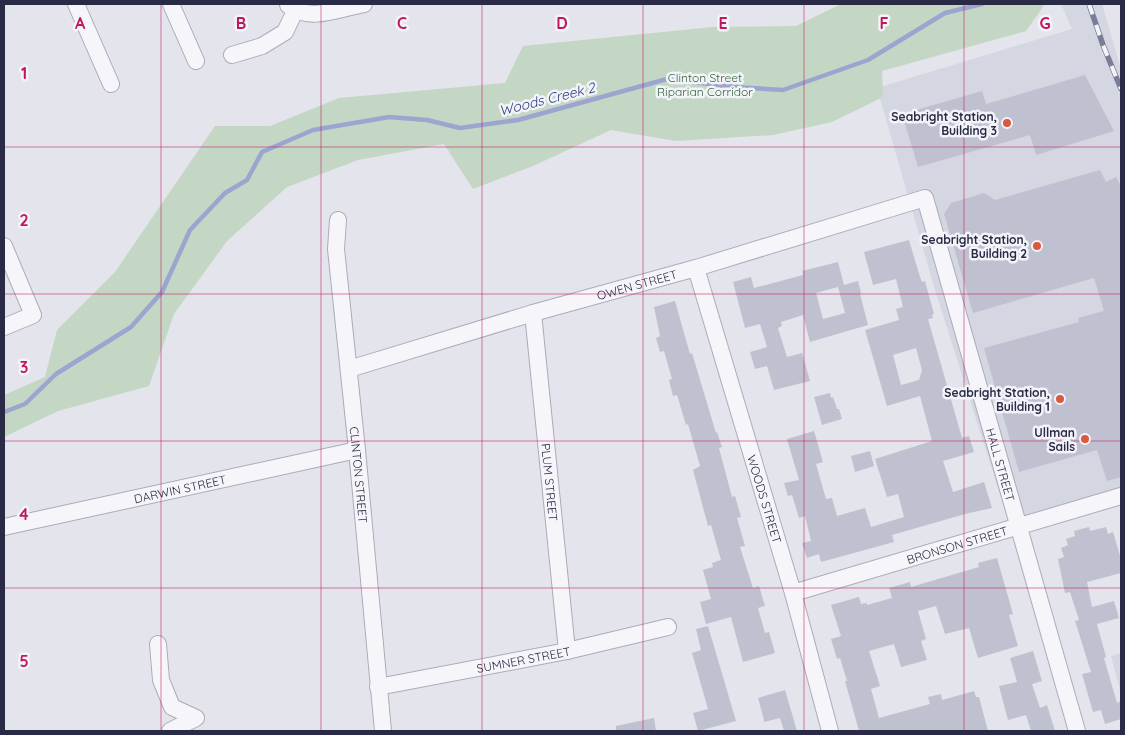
<svg xmlns="http://www.w3.org/2000/svg" width="1125" height="735" font-family="Quicksand,sans-serif">
  <style>
    .built { fill: #d4d6e1 }
    .green { fill: #c3d7c4 }
    .lines { fill: none; stroke-linecap: round; stroke-linejoin: round }
    .stream { stroke: #9ca5cf; stroke-width: 4.5 }
    .building { fill: #c0c1d0; fill-rule: evenodd }
    .street-casing { stroke: #abacba; stroke-width: 18 }
    .street { stroke: #f6f6fa; stroke-width: 16 }
    .rail-casing { stroke: #7b7d97; stroke-width: 5.5 }
    .rail { stroke: #f3f4f9; stroke-width: 4; stroke-dasharray: 11; stroke-linecap: butt }
    .grid { fill: none; stroke: #c2185b; stroke-width: 1; stroke-opacity: 0.55 }
    .poi-dot { fill: #da5740; stroke: #f3f4f9; stroke-width: 2 }
    .labels { text-anchor: middle; dominant-baseline: central; stroke-width: 5; stroke-linejoin: round; paint-order: stroke }
    .park-label { font-size: 12px; fill: #35633a; stroke: #f3f4f9 }
    .poi-label { font-size: 12px; font-weight: bold; fill: #292b46; stroke: #f3f4f9; text-anchor: end }
    .street-label { font-size: 12px; fill: #292b46; stroke: #f3f4f9 }
    .water-label { font-size: 14px; font-style: italic; fill: #2f3b7e; stroke: #f3f4f9 }
    .grid-label { font-size: 16px; text-anchor: middle; font-weight: bold; fill: #c2185b; stroke: #f3f4f9; stroke-width: 5; stroke-linejoin: round; paint-order: stroke }
  </style>
  <rect width="100%" height="100%" fill="#e3e4ec"/>
  <!-- built -->
  <g class="built">
    <polygon points="1061,4 1102,4 1121,69 1121,494 1010,526 935,290 877,88 1072,29"/>
    <polygon points="1121,653 1121,693 1111,656"/>
  </g>
  <!-- green -->
  <polygon class="green" points="841,4 1043,4 1043,7 1026,31 882,71 883,97 832,122 773,135 676,141 611,130 533,166 473,189 444,144 358,160 287,187 227,241 174,314 149,386 58,411 4,437 4,395 45,377 57,330 115,272 215,126 270,126 339,98 505,83 523,46 713,27 796,26"/>
  <g class="lines">
    <!-- stream -->
    <polyline class="stream" points="4,412 25,404 56,374 131,327 162,292 190,230 225,193 247,180 262,152 313,130 389,117 427,120 460,128 518,120 667,79 735,87 783,90 868,60 945,13 982,4"/>
  </g>
  <!-- building -->
  <g class="building">
    <polygon points="1085,75 1114,131 1036,155 1030,135 918,167 902,114 982,91 986,104"/>
    <polygon points="1100,170 1106,182 1116,177 1121,186 1121,477 1107,481 1097,450 1019,472 984,348 1079,322 1078,318 1104,311 1094,278 973,313 944,214 951,203 984,193 995,200"/>
    <path d="M909,240L920,277L922,282L925,281L934,314L932,315L933,318L928,319L962,438L969,436L974,452L943,461L953,492L984,482L992,508L965,514L892,535L894,542L821,562L819,554L807,558L802,543L811,541L805,516L799,518L792,495L788,496L784,483L799,480L787,439L814,431L823,462L816,464L826,499L832,498L837,516L865,508L871,527L904,517L898,494L887,497L875,459L932,441L920,396L887,406L865,330L899,320L896,309L903,307L896,279L873,285L864,252ZM916,348L922,370L919,380L901,385L893,355Z"/>
    <path d="M838,262L844,285L858,281L861,293L860,294L868,325L810,342L803,315L781,322L782,326L778,328L787,357L802,353L810,381L774,390L767,366L755,369L750,352L767,347L760,324L745,328L733,282L751,277L754,288L803,275L802,271ZM838,287L845,313L823,319L816,293Z"/>
    <polygon points="675,301 690,354 692,353 716,433 717,432 722,447 719,448 732,497 735,496 741,517 737,518 745,546 740,547 753,588 759,586 765,606 758,608 765,633 769,632 775,653 743,662 731,617 706,624 700,602 711,599 703,570 713,567 712,563 721,560 711,525 708,526 693,470 700,466 688,424 686,425 677,395 673,396 669,380 672,379 664,351 660,352 656,338 660,336 654,307"/>
    <polygon points="830,393 831,398 833,397 837,409 839,409 842,419 822,425 814,397"/>
    <polygon points="870,451 874,466 855,472 851,456"/>
    <polygon points="1089,527 1090,531 1106,527 1108,534 1113,532 1121,559 1121,573 1087,582 1092,607 1114,601 1119,618 1097,624 1106,657 1104,658 1117,703 1121,701 1121,719 1105,724 1101,710 1093,712 1082,674 1091,672 1075,621 1079,620 1070,592 1065,593 1058,559 1064,557 1061,548 1068,545 1066,539 1075,536 1074,531"/>
    <polygon points="997,558 1013,614 1009,615 1018,646 978,658 969,628 945,634 936,606 918,611 926,639 921,641 927,660 901,667 894,644 869,651 880,686 871,689 879,718 930,704 928,697 941,694 942,700 974,691 976,697 979,697 988,731 859,731 845,681 847,681 840,658 837,659 831,639 841,636 831,605 859,597 861,604 867,603 867,605 892,598 889,588 910,582 911,587 979,567 978,563"/>
    <polygon points="708,626 736,721 698,731 693,713 708,709 692,653 701,650 696,629"/>
    <polygon points="1033,651 1042,681 1032,684 1040,708 1047,705 1055,731 1031,731 1026,715 1008,720 999,686 1017,682 1010,658"/>
    <polygon points="785,690 797,731 784,731 780,718 764,722 763,716 758,698"/>
    <polygon points="654,718 656,731 616,731 616,726"/>
  </g>
  <g class="lines">
    <defs>
      <g id="street">
        <polyline points="76,4 111,84"/>
        <polyline points="171,4 196,61"/>
        <path d="M288,5C309,23 340,8 364,4"/>
        <polyline points="232,55 262,46 285,32 295,11"/>
        <path id="s1" d="M338,220L336,249L357,450L383,731"/>
        <polyline points="4,246 33,315 4,327"/>
        <path id="s2" d="M696,268L793,593L830,731"/>
        <path id="s3" d="M533,313L567,651"/>
        <path id="s4" d="M349,369L533,313L696,268L925,198L1077,731"/>
        <path id="s5" d="M4,527L357,450"/>
        <path id="s6" d="M793,593L1121,496"/>
        <polyline points="158,644 161,680 172,707 196,718 170,731"/>
        <path id="s7" d="M378,687L567,651L668,627"/>
      </g>
    </defs>
    <!-- street casing -->
    <use href="#street" class="street-casing"/>
    <!-- street -->
    <use href="#street" class="street"/>
    <defs>
      <polyline id="rail" points="1089,4 1103,45 1121,89"/>
    </defs>
    <!-- rail casing -->
    <use href="#rail" class="rail-casing"/>
    <!-- rail -->
    <use href="#rail" class="rail"/>
  </g>
  <!-- grid -->
  <path class="grid" d="M161,4V731M321,4V731M482,4V731M643,4V731M804,4V731M964,4V731M4,147H1121M4,294H1121M4,441H1121M4,588H1121"/>
  <!-- markers -->
  <g class="poi-dot">
    <circle cx="1007" cy="123" r="5"/>
    <circle cx="1037" cy="246" r="5"/>
    <circle cx="1060" cy="399" r="5"/>
    <circle cx="1085" cy="439" r="5"/>
  </g>
  <g class="labels">
    <!-- park labels -->
    <g class="park-label">
      <text x="705" y="77">Clinton Street<tspan x="705" dy="14">Riparian Corridor</tspan></text>
    </g>
    <!-- poi labels -->
    <g class="poi-label">
      <text x="997" y="116">Seabright Station,<tspan x="997" dy="14">Building 3</tspan></text>
      <text x="1027" y="239">Seabright Station,<tspan x="1027" dy="14">Building 2</tspan></text>
      <text x="1050" y="392">Seabright Station,<tspan x="1050" dy="14">Building 1</tspan></text>
      <text x="1075" y="432">Ullman<tspan x="1075" dy="14">Sails</tspan></text>
    </g>
    <!-- street labels -->
    <g class="street-label">
      <text stroke="none"><textPath href="#s4" startOffset="300">OWEN STREET</textPath></text>
      <text stroke="none"><textPath href="#s4" startOffset="878">HALL STREET</textPath></text>
      <text stroke="none"><textPath href="#s1" startOffset="256">CLINTON STREET</textPath></text>
      <text stroke="none"><textPath href="#s3" startOffset="170">PLUM STREET</textPath></text>
      <text stroke="none"><textPath href="#s5" startOffset="180">DARWIN STREET</textPath></text>
      <text stroke="none"><textPath href="#s2" startOffset="241">WOODS STREET</textPath></text>
      <text stroke="none"><textPath href="#s6" startOffset="171">BRONSON STREET</textPath></text>
      <text stroke="none"><textPath href="#s7" startOffset="148">SUMNER STREET</textPath></text>
    </g>
    <!-- water labels -->
    <g class="water-label">
      <text transform="translate(547 99) rotate(-14)">Woods Creek 2</text>
    </g>
  </g>
  <g class="grid-label">
    <text x="80" y="29">A</text>
    <text x="241" y="29">B</text>
    <text x="402" y="29">C</text>
    <text x="562" y="29">D</text>
    <text x="723" y="29">E</text>
    <text x="884" y="29">F</text>
    <text x="1045" y="29">G</text>
    <text x="24" y="79">1</text>
    <text x="24" y="226">2</text>
    <text x="24" y="373">3</text>
    <text x="24" y="520">4</text>
    <text x="24" y="667">5</text>
  </g>
  <!-- border -->
  <rect width="1125" height="735" fill="none" stroke="#292b46" stroke-width="10"/>
</svg>
